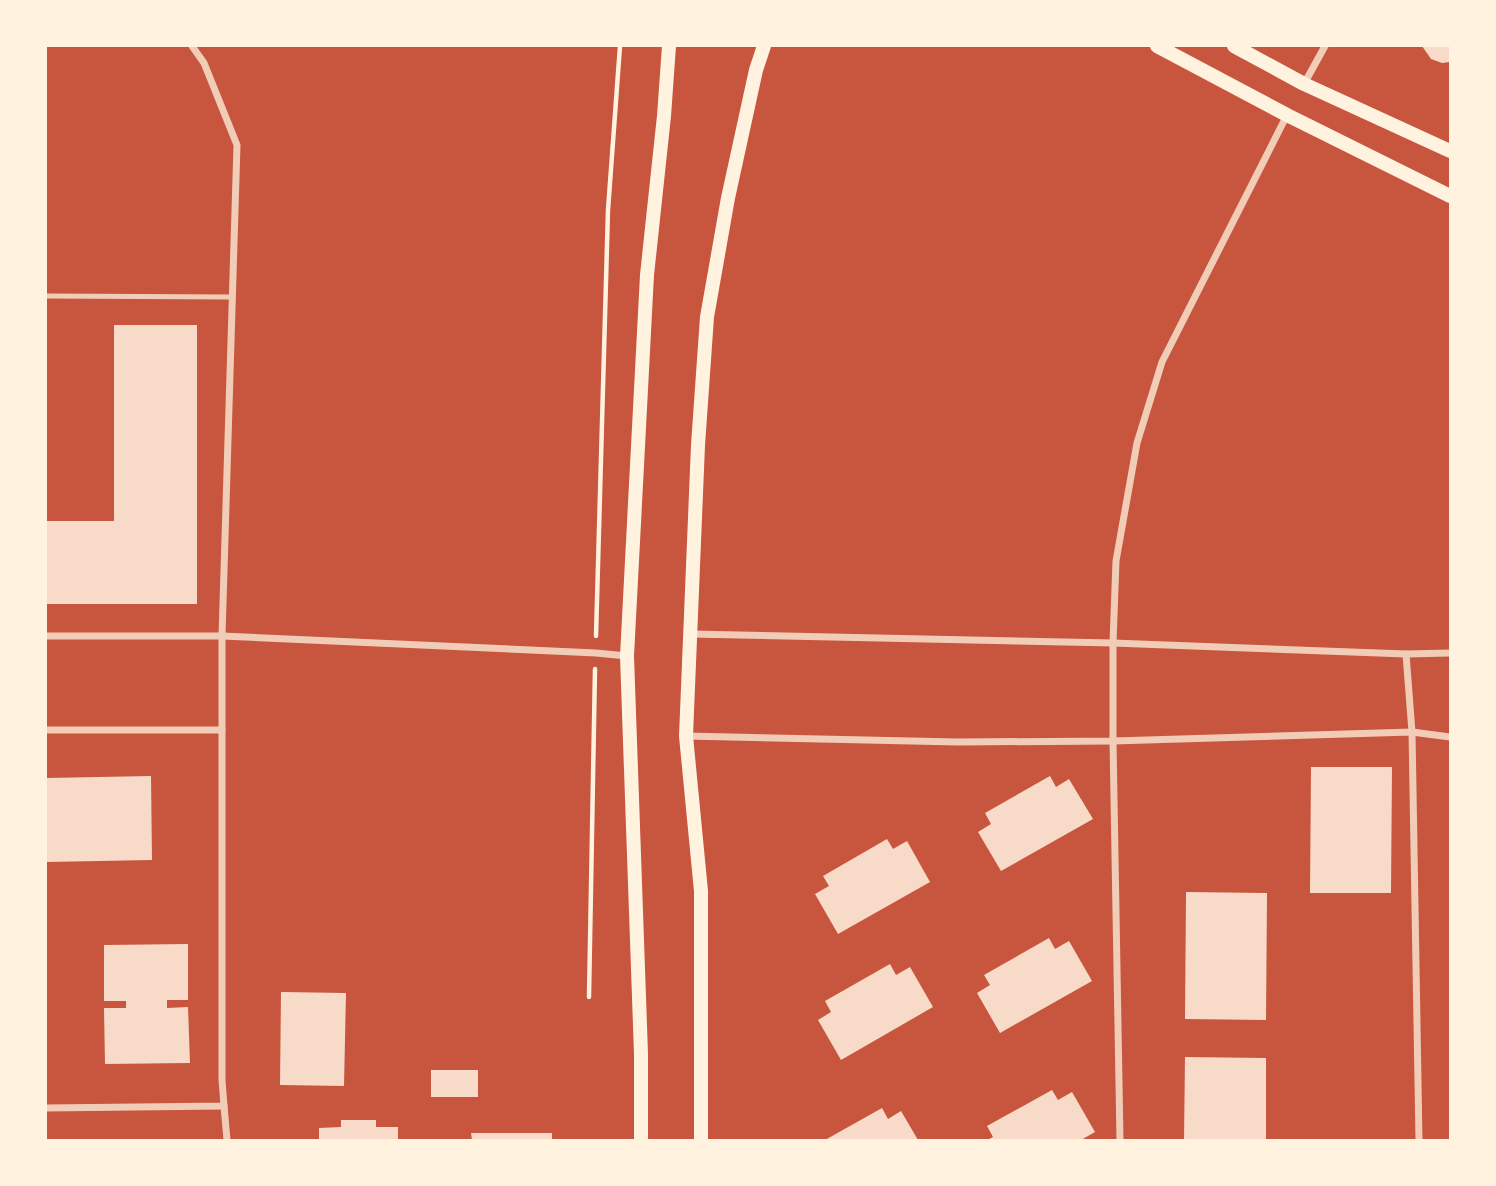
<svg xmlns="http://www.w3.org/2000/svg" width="1496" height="1186" font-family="Raleway,sans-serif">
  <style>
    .building { fill: #f7dbc8 }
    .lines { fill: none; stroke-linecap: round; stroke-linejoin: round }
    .path { stroke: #fff3e0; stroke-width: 4.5 }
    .service { stroke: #f1ccb7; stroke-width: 5 }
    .minor { stroke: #f1ccb7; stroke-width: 7 }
    .secondary { stroke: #fff3e0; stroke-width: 14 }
  </style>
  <rect width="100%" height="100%" fill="#c8553d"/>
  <!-- building -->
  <g class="building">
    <polygon points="1422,46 1450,46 1450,62 1442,63 1431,59"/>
    <polygon points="114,325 197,325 197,604 46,604 46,521 114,521"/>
    <polygon points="1311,767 1392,767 1391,893 1310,893"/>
    <polygon points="151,776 152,860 46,862 46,778"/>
    <polygon points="1050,776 1056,787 1069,779 1093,819 1001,871 978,832 991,824 985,813"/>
    <polygon points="887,839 893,849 907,841 930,882 838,934 815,894 829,886 823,876"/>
    <polygon points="1186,892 1267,893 1266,1020 1185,1019"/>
    <polygon points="1049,938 1055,949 1069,941 1092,981 1000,1033 977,993 990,985 984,975"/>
    <polygon points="188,944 188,1000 167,1000 167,1008 188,1007 190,1063 105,1064 104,1008 126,1008 126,1001 104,1001 104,945"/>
    <polygon points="890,964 896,975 910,967 933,1007 841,1060 818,1020 831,1012 825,1001"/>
    <polygon points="281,992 346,993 344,1086 280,1085"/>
    <polygon points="1185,1057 1266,1058 1266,1140 1184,1140"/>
    <rect x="431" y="1070" width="47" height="27"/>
    <polygon points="1052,1090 1058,1100 1072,1092 1095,1132 1081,1140 987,1140 993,1137 987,1126"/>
    <polygon points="882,1108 888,1119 901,1111 918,1140 825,1140"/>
    <polygon points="341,1120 376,1120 376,1127 398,1127 398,1140 319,1140 319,1128 341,1127"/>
    <polygon points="471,1133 552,1133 552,1140 472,1140"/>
  </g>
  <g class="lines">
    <!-- path -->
    <g class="path">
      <polyline points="596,636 608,210 620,46"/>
      <polyline points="589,997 595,669"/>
    </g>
    <!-- service -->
    <polyline class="service" points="46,296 231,297"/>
    <!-- minor -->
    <g class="minor">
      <polyline points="1304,84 1325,46"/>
      <polyline points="690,634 1113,643 1406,654 1450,653"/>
      <polyline points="46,636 222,636 596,653 627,656"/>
      <polyline points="1406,654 1412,732 1419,1140"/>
      <polyline points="46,730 222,730"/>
      <polyline points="686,736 958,742 1113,741 1412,732 1450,737"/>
      <polyline points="224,1106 227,1140"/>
      <polyline points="46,1108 224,1106 222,1080 222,636 237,145 204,63 192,46"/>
      <polyline points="1120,1140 1113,741 1113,643 1116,561 1137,443 1162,362 1287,115"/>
    </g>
    <!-- secondary -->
    <g class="secondary">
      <polyline points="1157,46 1287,115 1450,196"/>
      <polyline points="1234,46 1304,84 1450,151"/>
      <polyline points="641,1140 641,1054 627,656 647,275 664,116 669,46"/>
      <polyline points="701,1140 701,891 686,736 698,445 707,317 728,198 756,70 764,46"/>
    </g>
  </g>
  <!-- border -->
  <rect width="1496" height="1186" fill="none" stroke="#fff3e0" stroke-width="94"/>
</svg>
